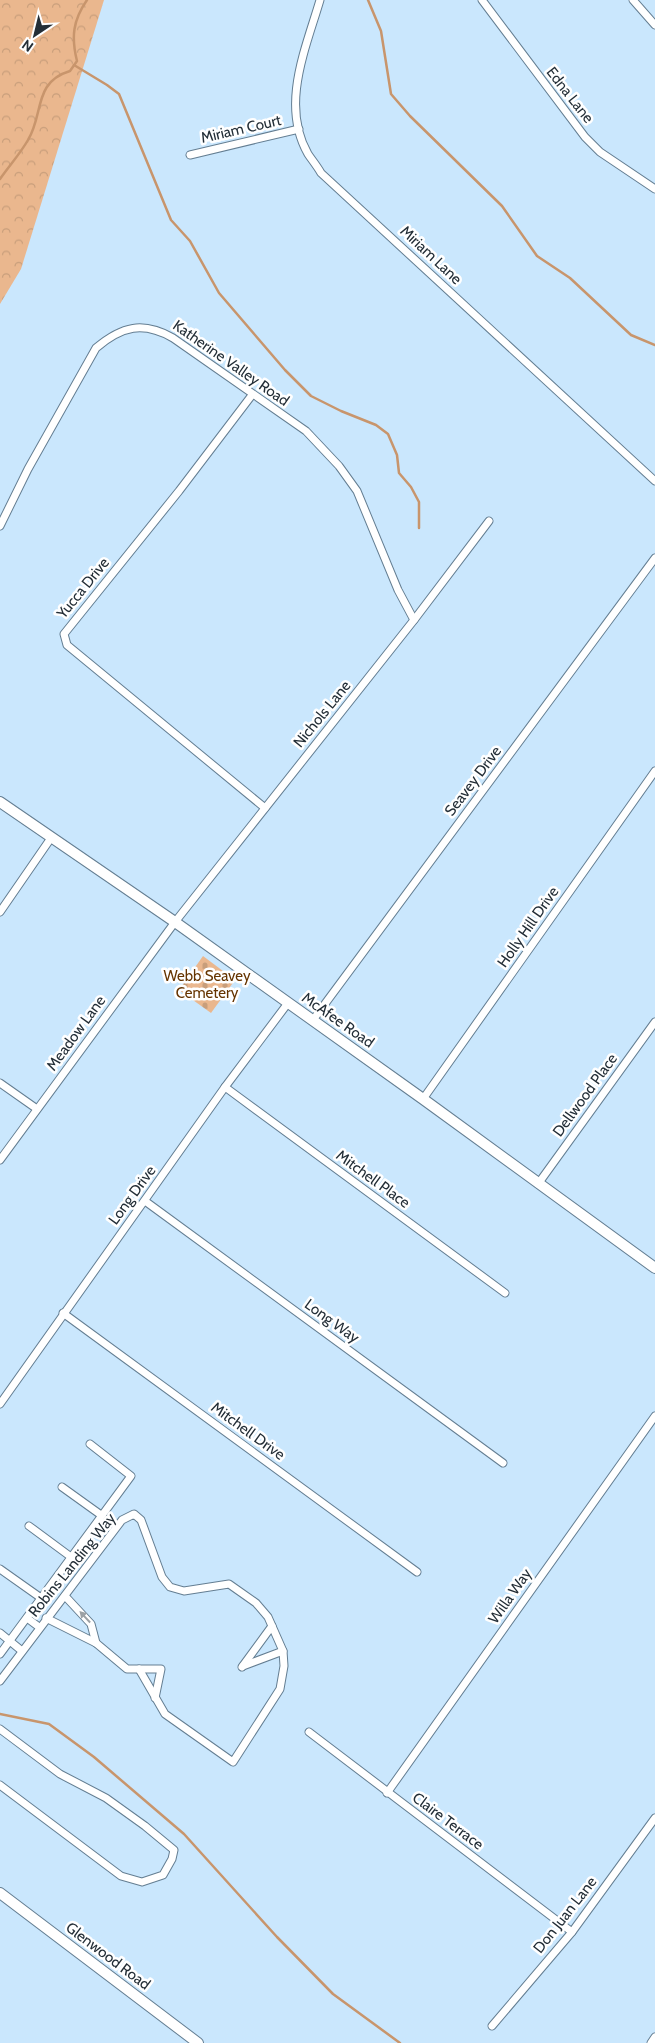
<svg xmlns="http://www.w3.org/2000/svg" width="655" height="2043" font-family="Cabin,sans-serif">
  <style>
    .forest { fill: url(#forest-crowns) }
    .cemetery { fill: url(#cemetery-stones) }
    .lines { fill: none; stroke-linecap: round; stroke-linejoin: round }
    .stream { stroke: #c8956c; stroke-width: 2.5 }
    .street-casing { stroke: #647e92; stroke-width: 9 }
    .secondary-casing { stroke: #647e92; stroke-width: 12 }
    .street { stroke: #fff; stroke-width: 7 }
    .secondary { stroke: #fff; stroke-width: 10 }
    .oneway { fill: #9ca1a5 }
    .labels { text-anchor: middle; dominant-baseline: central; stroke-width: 5; stroke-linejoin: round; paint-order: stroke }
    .street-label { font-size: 15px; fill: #232e37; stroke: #fff }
    .park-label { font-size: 15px; fill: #653400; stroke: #fff }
  </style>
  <defs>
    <pattern id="forest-crowns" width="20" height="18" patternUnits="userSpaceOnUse" patternTransform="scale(1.25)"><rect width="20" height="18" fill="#eab78e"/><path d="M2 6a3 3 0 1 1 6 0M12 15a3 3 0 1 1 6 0" fill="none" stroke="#c89e7b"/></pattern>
    <pattern id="cemetery-stones" width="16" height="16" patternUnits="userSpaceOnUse" patternTransform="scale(1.25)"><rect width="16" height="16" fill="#eab78e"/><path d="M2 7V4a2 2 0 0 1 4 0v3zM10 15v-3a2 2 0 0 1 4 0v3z" fill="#c89e7b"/></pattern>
  </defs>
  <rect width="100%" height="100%" fill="#cae7fd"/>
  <!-- forest -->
  <polygon class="forest" points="0,0 104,0 21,269 0,304"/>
  <!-- cemetery -->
  <polygon class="cemetery" points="203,956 235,980 211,1013 179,990"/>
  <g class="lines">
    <!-- stream -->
    <g class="stream">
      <polyline points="368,0 381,31 391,94 410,116 502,206 537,256 570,278 631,335 655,345"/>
      <polyline points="74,65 107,85 119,94 171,220 190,241 219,293 285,370 311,396 341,411 376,425 388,434 397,455 399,473 411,487 419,502 419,528"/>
      <path d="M0,179C9,166 20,154 28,140C44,114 33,82 70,71L77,61C71,37 73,20 87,0"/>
      <polyline points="0,1714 49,1724 94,1757 184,1834 277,1937 333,1994 400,2043"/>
    </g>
    <defs>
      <g id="street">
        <path d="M320,0C306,48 280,105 308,154C312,160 317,166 321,173L655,481"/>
        <polyline points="482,0 585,137 600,152 655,189"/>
        <polyline points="633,0 655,25"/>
        <polyline points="190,155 299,129"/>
        <polyline points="252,395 179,491 64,634 67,645 265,808"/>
        <path d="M0,526L28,469L96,348C122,326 143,321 173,338L306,431L339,466L357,491L398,590L414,620"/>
        <polyline points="0,912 51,838"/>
        <polyline points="313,1020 655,558"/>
        <polyline points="0,1083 37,1109"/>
        <polyline points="225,1087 505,1293"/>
        <polyline points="423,1099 655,771"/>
        <polyline points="0,1160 175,922 414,620 489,521"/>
        <polyline points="538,1184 655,1022"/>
        <polyline points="145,1201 503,1463"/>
        <polyline points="63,1313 417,1572"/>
        <polyline points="0,1404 225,1087 288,1003"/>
        <polyline points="62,1487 101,1515"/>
        <polyline points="29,1526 71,1557"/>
        <polyline points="0,1569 41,1598"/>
        <polyline points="65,1596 91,1624 96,1643"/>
        <polyline points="27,1618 39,1627"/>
        <polyline points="46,1618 96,1643 127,1669 161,1669 155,1698"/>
        <polyline points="0,1633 22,1651"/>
        <polyline points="0,1654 131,1476 90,1444"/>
        <polyline points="243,1666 283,1651"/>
        <polyline points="242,1667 272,1626"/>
        <polyline points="0,1681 122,1520 134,1514 141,1520 162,1577 170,1587 184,1591 229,1584 256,1603 268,1617 283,1651 284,1666 280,1689 233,1762 165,1714 139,1669"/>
        <polyline points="0,1729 60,1774 106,1798 145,1826 174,1850 172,1859 163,1875 142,1882 121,1876 0,1785"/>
        <polyline points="309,1732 572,1932"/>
        <polyline points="387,1793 655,1416"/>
        <polyline points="492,2026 572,1932 655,1818"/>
        <polyline points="651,2043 655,2037"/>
      </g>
      <g id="secondary">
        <polyline points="0,802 175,922 423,1099 655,1268"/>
        <polyline points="0,1893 198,2043"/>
      </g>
    </defs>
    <!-- street casing -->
    <use href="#street" class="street-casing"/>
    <!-- secondary casing -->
    <use href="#secondary" class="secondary-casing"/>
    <!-- street -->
    <use href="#street" class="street"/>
    <!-- secondary -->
    <use href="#secondary" class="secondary"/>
  </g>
  <!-- one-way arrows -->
  <defs><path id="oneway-solid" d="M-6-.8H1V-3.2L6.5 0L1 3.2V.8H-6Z" transform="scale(1.25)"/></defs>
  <use class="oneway" href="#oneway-solid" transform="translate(85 1617) rotate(-133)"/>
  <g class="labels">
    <!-- street labels -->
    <g class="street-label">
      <text transform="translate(570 95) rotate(52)">Edna Lane</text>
      <text transform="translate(241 129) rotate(-13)">Miriam Court</text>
      <text transform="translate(431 255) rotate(43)">Miriam Lane</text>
      <text transform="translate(231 363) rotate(35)">Katherine Valley Road</text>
      <text transform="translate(83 588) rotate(-51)">Yucca Drive</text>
      <text transform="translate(322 714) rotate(-51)">Nichols Lane</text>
      <text transform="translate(473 781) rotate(-53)">Seavey Drive</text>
      <text transform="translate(528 927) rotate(-55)">Holly Hill Drive</text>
      <text transform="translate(338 1020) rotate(35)">McAfee Road</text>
      <text transform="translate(76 1033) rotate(-54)">Meadow Lane</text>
      <text transform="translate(585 1095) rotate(-54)">Dellwood Place</text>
      <text transform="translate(373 1179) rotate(36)">Mitchell Place</text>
      <text transform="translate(132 1195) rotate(-54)">Long Drive</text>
      <text transform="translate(332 1321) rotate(36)">Long Way</text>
      <text transform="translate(248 1431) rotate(36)">Mitchell Drive</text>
      <text transform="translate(72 1565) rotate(-51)">Robins Landing Way</text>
      <text transform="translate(510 1596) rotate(-55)">Willa Way</text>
      <text transform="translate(448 1821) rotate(37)">Claire Terrace</text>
      <text transform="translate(565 1915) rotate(-52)">Don Juan Lane</text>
      <text transform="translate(108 1956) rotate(37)">Glenwood Road</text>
    </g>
    <!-- park labels -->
    <g class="park-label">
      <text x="207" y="976">Webb Seavey<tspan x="207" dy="17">Cemetery</tspan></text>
    </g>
  </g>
  <!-- north arrow -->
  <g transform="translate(35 35) rotate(215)" stroke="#ffffff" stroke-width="4" paint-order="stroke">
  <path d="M0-4L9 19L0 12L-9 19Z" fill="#232e37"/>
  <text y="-8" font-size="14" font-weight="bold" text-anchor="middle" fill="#232e37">N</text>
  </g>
</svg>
